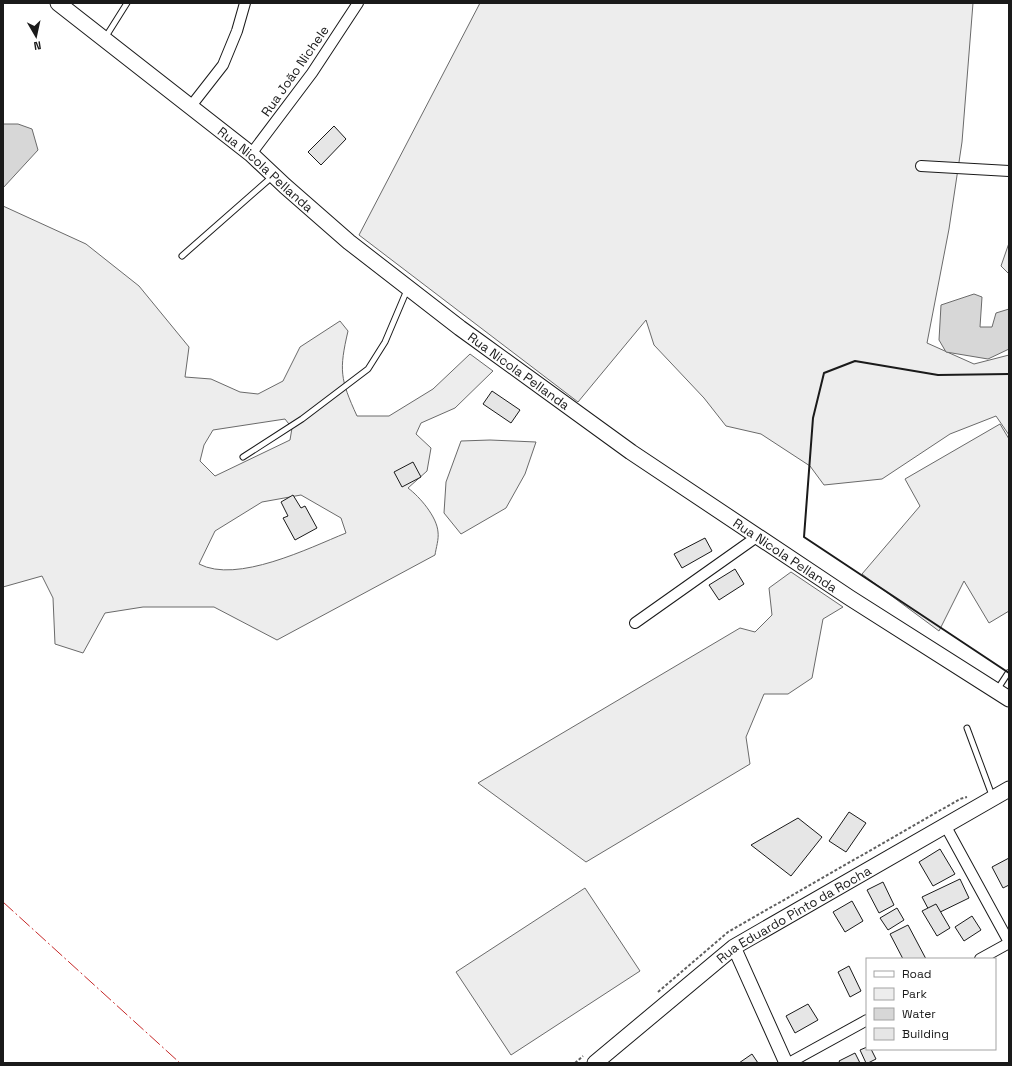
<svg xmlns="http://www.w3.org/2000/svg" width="1012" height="1066" font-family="'Space Grotesk',sans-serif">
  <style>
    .green { fill: #ededed; stroke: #6a6a6a; fill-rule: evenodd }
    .water { fill: #d7d7d7; stroke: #6a6a6a }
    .building { fill: #e6e6e6; stroke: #1a1a1a }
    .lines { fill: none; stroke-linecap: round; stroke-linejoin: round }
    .service-casing { stroke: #1a1a1a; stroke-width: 7 }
    .minor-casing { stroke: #1a1a1a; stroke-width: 12 }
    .tertiary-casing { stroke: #1a1a1a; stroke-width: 15 }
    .secondary-casing { stroke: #1a1a1a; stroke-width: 17 }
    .path { stroke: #5f5f5f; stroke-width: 2; stroke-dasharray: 3 2; stroke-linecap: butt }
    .service { stroke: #fff; stroke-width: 5 }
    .minor { stroke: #fff; stroke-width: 10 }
    .tertiary { stroke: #fff; stroke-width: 13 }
    .secondary { stroke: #fff; stroke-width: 15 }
    .wall { stroke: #1a1a1a; stroke-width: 2 }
    .power { stroke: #c62828; stroke-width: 1; stroke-dasharray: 14 3 2 3; stroke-linecap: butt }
    .labels { text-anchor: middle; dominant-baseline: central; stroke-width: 3; stroke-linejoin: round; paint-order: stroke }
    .street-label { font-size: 13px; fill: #1a1a1a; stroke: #fff }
  </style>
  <rect width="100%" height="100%" fill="#fff"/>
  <!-- green -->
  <g class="green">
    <polygon points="480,3 973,3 962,142 949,229 927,343 974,364 1009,355 1009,435 996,416 950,434 882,479 824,485 810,466 761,434 726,426 704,398 654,345 646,320 578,402 359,235"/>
    <path d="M3,206L86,244L139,286L189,347L185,377L211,379L240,392L258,394L283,381L300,347L340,321L348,331C339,370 340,379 357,416H389L433,389L470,354L493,371L455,408L421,423L416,434L431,448L427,471L408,488C420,497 437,517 438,532C439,539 436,548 435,555L277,640L214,607H143L105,613L83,653L55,644L53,598L42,576L3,587ZM285,419L292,428L290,440L215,476L200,461L204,445L213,430ZM301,495L341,518L346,533C309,548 237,584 199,564L215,531L262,502Z"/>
    <polygon points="1009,243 1009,274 1001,266"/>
    <polygon points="1000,424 1009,439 1009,611 989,623 964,581 939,631 862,574 920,506 905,479"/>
    <polygon points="490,440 536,442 525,474 506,508 461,534 444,513 446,482 461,441"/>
    <polygon points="791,572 843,607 823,619 812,678 788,694 764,694 746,737 750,764 586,862 478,783 740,628 755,632 772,615 769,588"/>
    <polygon points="585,888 640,971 511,1055 456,972"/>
  </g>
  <!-- water -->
  <g class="water">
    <polygon points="3,124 18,124 32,129 38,150 3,188"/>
    <polygon points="974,294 982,297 980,327 992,327 996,313 1009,309 1009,349 988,359 946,352 939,340 941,305"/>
  </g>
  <!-- building -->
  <g class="building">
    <polygon points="334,126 346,139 321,165 308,152"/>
    <polygon points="492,391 520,410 511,423 483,404"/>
    <polygon points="413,462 421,477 402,487 394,472"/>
    <polygon points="293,495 301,508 305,506 317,528 295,540 283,518 288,516 281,502"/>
    <polygon points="705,538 712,551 682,568 674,554"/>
    <polygon points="735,569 744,584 719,600 709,585"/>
    <polygon points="849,812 866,823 846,852 829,841"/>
    <polygon points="798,818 822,837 791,876 751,845"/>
    <polygon points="940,849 955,874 933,886 919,862"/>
    <polygon points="1009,858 1009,885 1003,888 992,867"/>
    <polygon points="960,879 969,898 932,916 922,897"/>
    <polygon points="883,882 894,905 879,913 867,890"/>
    <polygon points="852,901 863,921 845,932 833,912"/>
    <polygon points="936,904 950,928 937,936 922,911"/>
    <polygon points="897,908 904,920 888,930 880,918"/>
    <polygon points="972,916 981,930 964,941 955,927"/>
    <polygon points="908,925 926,959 903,959 890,934"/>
    <polygon points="849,966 861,991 850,997 838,972"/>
    <polygon points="808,1004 818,1020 795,1033 786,1016"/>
    <polygon points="867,1047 867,1049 871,1049 876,1059 868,1063 866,1063 860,1050"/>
    <polygon points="855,1053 860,1063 840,1063 839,1061"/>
    <polygon points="752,1054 758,1063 739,1063"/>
  </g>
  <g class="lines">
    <defs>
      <g id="service">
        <polyline points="105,38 127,3"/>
        <polyline points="182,256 273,176"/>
        <polyline points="243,457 302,419 368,369 385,342 407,290"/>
        <polyline points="997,690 1008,673"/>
        <polyline points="967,728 993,798"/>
      </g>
      <g id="minor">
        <polyline points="191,106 223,65 237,31 245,3"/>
        <polyline points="251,154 312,73 358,3"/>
        <polyline points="921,166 1009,171"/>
        <polyline points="635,623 758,536"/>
        <polyline points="945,825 1009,942"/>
        <polyline points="980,959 1009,943"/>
        <polyline points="789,1063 867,1020"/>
      </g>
      <polyline id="tertiary" points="734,947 786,1063"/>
      <g id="secondary">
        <path id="s1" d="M58,3L251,154L285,186L349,242L460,328L631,452L850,598L1009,699"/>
        <path id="s2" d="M595,1063L734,947L1009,789"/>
      </g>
    </defs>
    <!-- service casing -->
    <use href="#service" class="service-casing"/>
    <!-- minor casing -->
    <use href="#minor" class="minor-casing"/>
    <!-- tertiary casing -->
    <use href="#tertiary" class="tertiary-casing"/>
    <!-- secondary casing -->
    <use href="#secondary" class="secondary-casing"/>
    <!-- path -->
    <g class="path">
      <polyline points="658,992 728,932 960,799 967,797"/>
      <polyline points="575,1063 583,1056"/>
    </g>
    <!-- service -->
    <use href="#service" class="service"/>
    <!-- minor -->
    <use href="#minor" class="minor"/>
    <!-- tertiary -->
    <use href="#tertiary" class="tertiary"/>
    <!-- secondary -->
    <use href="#secondary" class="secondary"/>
    <!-- wall -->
    <polyline class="wall" points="1009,374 938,375 855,361 824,373 813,418 804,537 1009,673"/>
    <!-- power -->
    <polyline class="power" points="3,902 180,1063"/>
  </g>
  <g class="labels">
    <!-- street labels -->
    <g class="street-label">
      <text transform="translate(295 71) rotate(-55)">Rua João Nichele</text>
      <text stroke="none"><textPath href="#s1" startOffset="266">Rua Nicola Pellanda</textPath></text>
      <text stroke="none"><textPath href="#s1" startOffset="590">Rua Nicola Pellanda</textPath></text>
      <text stroke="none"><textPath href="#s1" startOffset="914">Rua Nicola Pellanda</textPath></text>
      <text stroke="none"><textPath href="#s2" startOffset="249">Rua Eduardo Pinto da Rocha</textPath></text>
    </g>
  </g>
  <!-- border -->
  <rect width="1012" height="1066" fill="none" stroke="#1a1a1a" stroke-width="8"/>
  <!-- legend -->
  <rect x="866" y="958" width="130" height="92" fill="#ffffff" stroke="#a3a3a3"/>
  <rect x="874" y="971" width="20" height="6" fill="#ffffff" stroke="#a3a3a3"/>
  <text x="902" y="978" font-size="12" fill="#1a1a1a">Road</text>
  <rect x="874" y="988" width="20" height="12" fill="#ededed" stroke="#a3a3a3"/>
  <text x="902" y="998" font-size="12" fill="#1a1a1a">Park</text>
  <rect x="874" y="1008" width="20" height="12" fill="#d7d7d7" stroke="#a3a3a3"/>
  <text x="902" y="1018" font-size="12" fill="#1a1a1a">Water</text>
  <rect x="874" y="1028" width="20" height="12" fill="#e6e6e6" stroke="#a3a3a3"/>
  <text x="902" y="1038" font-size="12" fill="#1a1a1a">Building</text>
  <!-- north arrow -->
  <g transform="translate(36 36) rotate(171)" stroke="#ffffff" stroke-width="3" paint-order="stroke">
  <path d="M0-3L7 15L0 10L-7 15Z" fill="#1a1a1a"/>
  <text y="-6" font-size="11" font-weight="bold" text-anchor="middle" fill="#1a1a1a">N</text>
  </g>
</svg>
